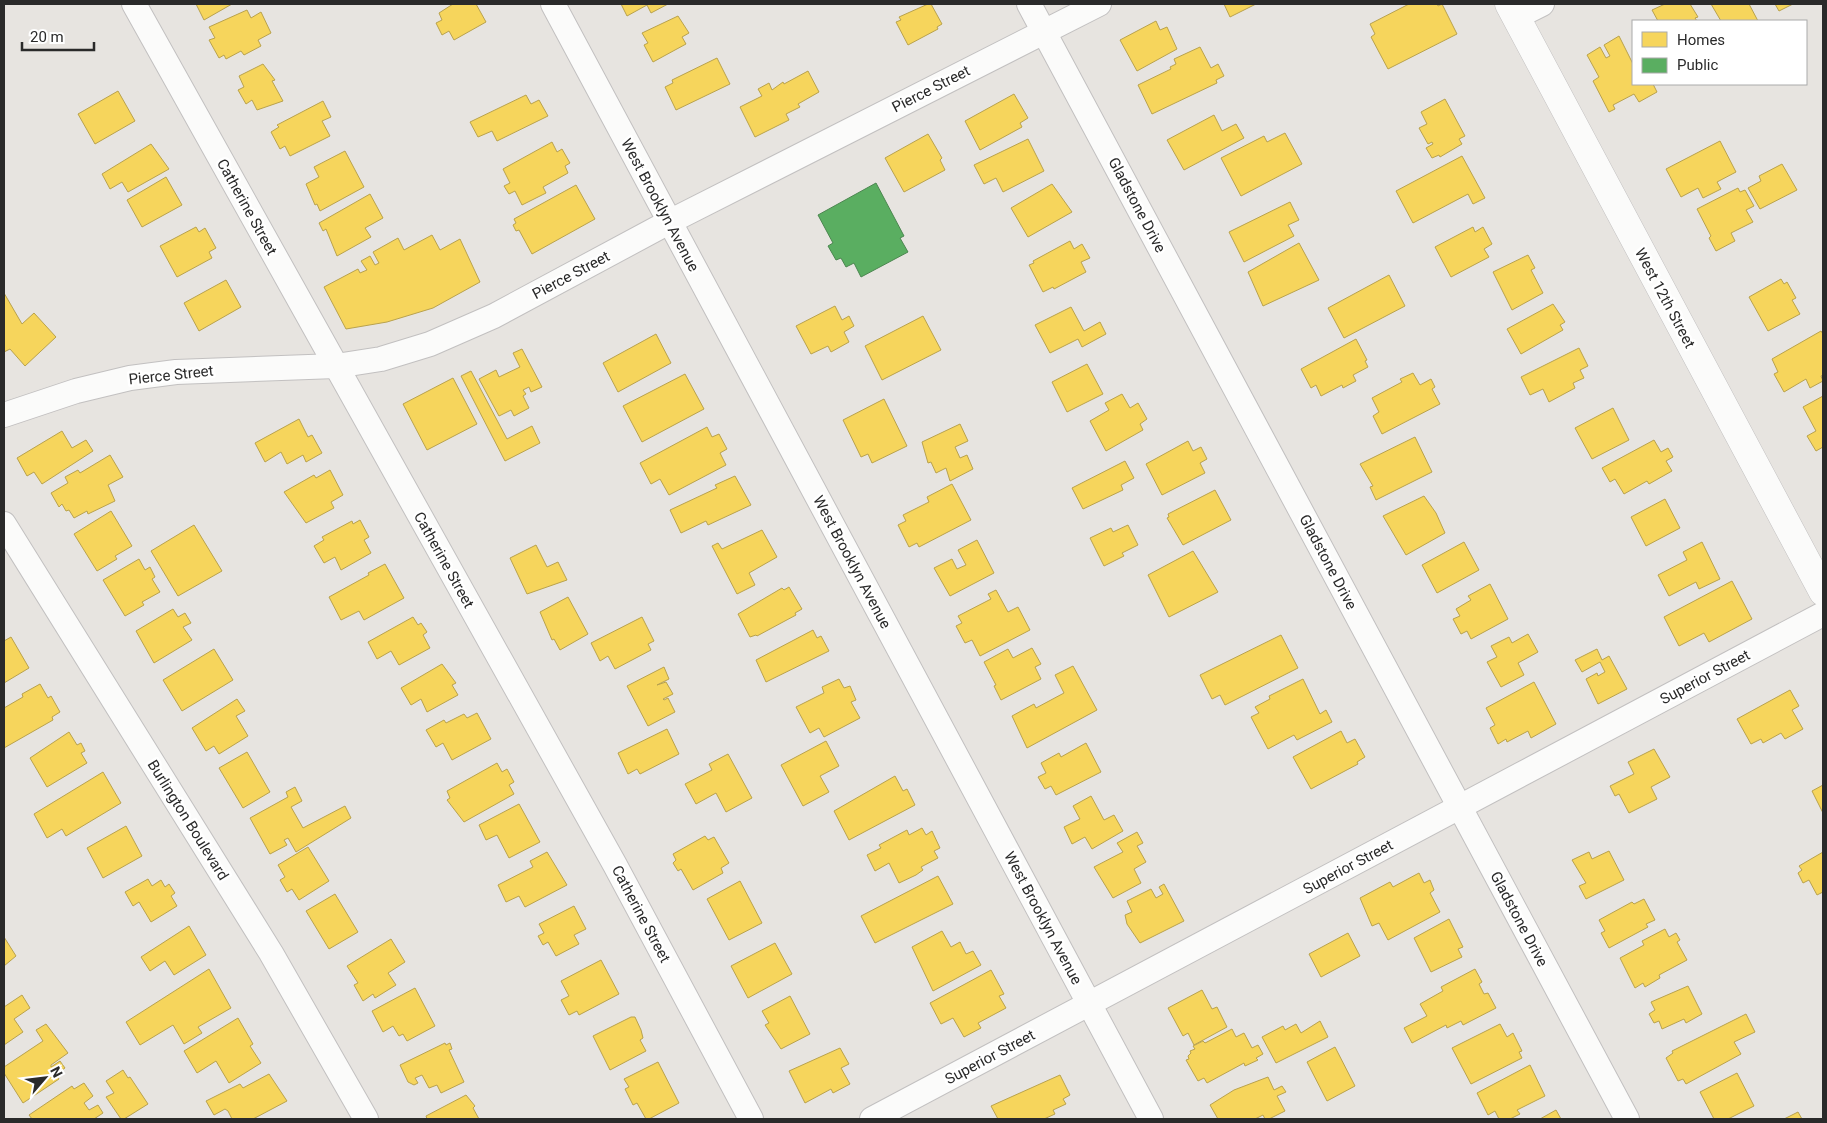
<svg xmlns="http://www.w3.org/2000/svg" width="1827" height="1123" font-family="Roboto,sans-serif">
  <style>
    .homes { fill: #f6d55c; stroke: #b9a24d }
    .public { fill: #5aae61; stroke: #4c8650 }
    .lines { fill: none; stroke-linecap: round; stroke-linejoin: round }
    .street-casing { stroke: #c2c0c0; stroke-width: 26 }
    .secondary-casing { stroke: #c2c0c0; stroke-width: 29 }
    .street { stroke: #fbfbfa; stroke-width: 24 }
    .secondary { stroke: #fbfbfa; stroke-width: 28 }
    .labels { text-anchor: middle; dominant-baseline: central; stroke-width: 5; stroke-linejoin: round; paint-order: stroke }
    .street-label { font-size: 15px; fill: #2a2a2a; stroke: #fff }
  </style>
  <rect width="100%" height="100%" fill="#e7e4e0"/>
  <!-- homes -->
  <g class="homes">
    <polygon points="196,4 232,4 204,20"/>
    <polygon points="453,4 476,4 486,22 454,40 449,31 442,35 436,23 442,20 439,13"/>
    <polygon points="621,4 668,4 651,13 647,5 627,16"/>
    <polygon points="928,4 931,4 942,24 937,27 938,29 908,45 896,22 901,20 899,17"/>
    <polygon points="1224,4 1256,4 1230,17"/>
    <polygon points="1409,4 1437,4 1438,6 1442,4 1457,34 1388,69 1371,37 1375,34 1370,24"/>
    <polygon points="1665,4 1690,4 1698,17 1695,18 1697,21 1658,21 1652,10"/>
    <polygon points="1711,4 1749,4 1758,21 1721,21"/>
    <polygon points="1775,4 1793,4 1779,11"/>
    <polygon points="247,10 251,18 261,12 271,33 258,40 261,46 244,55 241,51 226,59 224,55 219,58 209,40 215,38 209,27"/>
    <polygon points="678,16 689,33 682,37 686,44 653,62 644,45 648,43 642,33"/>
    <polygon points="1156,21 1160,30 1167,27 1177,49 1137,71 1120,40"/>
    <polygon points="1619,36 1633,64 1633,84 1653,84 1657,92 1639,102 1634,94 1613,105 1615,109 1609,112 1593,81 1599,77 1587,55 1600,47 1606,58 1610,56 1604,45"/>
    <polygon points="1200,47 1211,68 1218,64 1224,76 1216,80 1217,83 1152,114 1138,85 1171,69 1170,67 1176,64 1174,59"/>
    <polygon points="717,58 730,84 676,110 665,87 673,83 672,80"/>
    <polygon points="263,64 275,80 272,81 283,101 257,110 252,100 246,104 238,90 244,87 239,76"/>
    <polygon points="808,71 819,92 798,104 800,107 786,114 789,120 755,137 740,107 762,96 758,89 769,83 772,90 783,82 784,84"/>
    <polygon points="118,91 135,121 95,144 78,114"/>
    <polygon points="1014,94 1028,118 1020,123 1022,127 980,150 965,121"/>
    <polygon points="526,95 531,104 539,100 548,116 497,141 492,131 478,137 470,122"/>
    <polygon points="1445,99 1465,136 1459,139 1462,144 1440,157 1439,155 1432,158 1426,148 1433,144 1432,142 1428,144 1419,128 1427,124 1421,112"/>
    <polygon points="323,101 331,117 322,121 330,136 290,156 285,146 280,149 271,132 279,127 277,125"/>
    <polygon points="1214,115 1222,131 1236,124 1244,138 1184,170 1167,140"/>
    <polygon points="1285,133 1302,164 1241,196 1221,158 1264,136 1267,142"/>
    <polygon points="928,134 942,158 940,160 945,170 904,192 885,158"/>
    <polygon points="1028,139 1044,171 1003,192 996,178 984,184 974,165"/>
    <polygon points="1720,141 1736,172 1717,182 1721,189 1703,198 1698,188 1681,197 1666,169"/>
    <polygon points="552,142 557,152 562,149 570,163 565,166 568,173 543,187 546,193 522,205 515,191 509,194 504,186 510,183 503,169"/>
    <polygon points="151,144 169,169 128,192 122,182 110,189 102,174"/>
    <polygon points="345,151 364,187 320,211 317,204 315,205 306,184 319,177 314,167"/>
    <polygon points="1462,156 1485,198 1473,204 1468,194 1413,223 1396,191"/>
    <polygon points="1782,164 1797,190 1760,209 1748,188 1761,181 1759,176"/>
    <polygon points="166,177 182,205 142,227 127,200"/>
    <polygon points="1052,184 1072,212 1028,237 1011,208"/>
    <polygon points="576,185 595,219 532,254 519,230 516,231 513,225 516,223 514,219"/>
    <polygon points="1738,188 1740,192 1745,190 1754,206 1746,210 1753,222 1731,233 1735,241 1716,251 1709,238 1711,236 1697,209"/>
    <polygon points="370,194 383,218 365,228 371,237 337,256 326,229 323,231 319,223"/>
    <polygon points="1290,202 1299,220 1288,225 1294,236 1244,262 1229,232"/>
    <polygon points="196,227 199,232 205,228 216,248 209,252 212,258 177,277 160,246"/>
    <polygon points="1473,227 1475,232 1483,227 1492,244 1484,249 1489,257 1451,277 1435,247"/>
    <polygon points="432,235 440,250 460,239 480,282 433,308 387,322 346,329 324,287 358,269 360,273 367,270 361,261 370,256 375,265 379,263 373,252 398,238 404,250"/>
    <polygon points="1070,241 1074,249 1082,244 1090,258 1081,262 1086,272 1054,289 1053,287 1043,292 1029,265 1034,263 1033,261"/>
    <polygon points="1299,243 1319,280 1263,306 1248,272"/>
    <polygon points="1528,255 1535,268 1531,270 1543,293 1512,310 1493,272"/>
    <polygon points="1389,275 1405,306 1344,338 1328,308"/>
    <polygon points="1781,279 1784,284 1787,282 1796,298 1792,300 1800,314 1768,331 1749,297"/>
    <polygon points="226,280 241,307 199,331 184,303"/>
    <polygon points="4,293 22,324 34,313 56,337 25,366 10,349 4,352"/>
    <polygon points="1553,304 1565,322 1560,325 1563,330 1521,354 1507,329"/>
    <polygon points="835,306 842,320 849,316 854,326 844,332 849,342 831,352 828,346 811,354 796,326"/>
    <polygon points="1071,307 1084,331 1100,322 1106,334 1082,347 1078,339 1050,353 1035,325"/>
    <polygon points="923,316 941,350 882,380 865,346"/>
    <polygon points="1821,331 1823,334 1823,375 1821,376 1823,381 1810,388 1806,379 1784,392 1774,374 1778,372 1772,359"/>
    <polygon points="656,334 671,363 618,392 603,363"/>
    <polygon points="1356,339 1367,360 1365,361 1368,367 1353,375 1356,381 1343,388 1342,385 1321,396 1316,385 1311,388 1301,369"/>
    <polygon points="1579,348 1588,366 1580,370 1584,378 1573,383 1575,388 1549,402 1543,389 1530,395 1521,377"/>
    <polygon points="522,349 542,387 531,392 529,387 523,390 526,394 523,396 529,408 514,416 511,410 499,416 479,379 496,370 499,377 520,367 513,353"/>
    <polygon points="1087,364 1103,394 1067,412 1052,382"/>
    <polygon points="471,371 507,439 532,426 540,443 505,461 461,376"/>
    <polygon points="1413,373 1420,385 1431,379 1435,387 1432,389 1440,404 1382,434 1373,416 1379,412 1372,398 1402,382 1400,379"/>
    <polygon points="685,374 704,409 642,442 623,406"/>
    <polygon points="453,378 477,424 427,450 403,404"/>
    <polygon points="1122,394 1130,408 1138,403 1147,419 1140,424 1143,430 1106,451 1090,421 1109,410 1105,403"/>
    <polygon points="1823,396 1823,447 1816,451 1807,436 1816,431 1803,407"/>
    <polygon points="884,399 907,446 872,463 868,454 861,457 843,420"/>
    <polygon points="1613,408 1629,440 1592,459 1575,428"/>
    <polygon points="299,419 308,437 312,435 322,453 306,462 303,455 287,464 281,452 265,462 255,443"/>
    <polygon points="960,424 968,441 955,447 960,458 967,455 973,469 950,481 946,468 936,473 931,462 928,463 922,442"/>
    <polygon points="707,427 712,437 719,434 727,449 720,453 726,465 669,495 660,479 651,484 640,463"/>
    <polygon points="62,431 72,448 86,440 93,451 42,484 34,472 27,476 17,458"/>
    <polygon points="1415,437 1432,472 1376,500 1370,487 1373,486 1360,464"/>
    <polygon points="1654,440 1661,452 1668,448 1673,457 1666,461 1672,471 1649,484 1647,481 1624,494 1615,479 1610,482 1602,468"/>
    <polygon points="1188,441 1193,451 1201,447 1207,459 1200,463 1205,473 1162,495 1146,464"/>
    <polygon points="110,455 123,477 108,485 115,501 88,514 87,511 74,518 69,510 66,511 62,504 59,507 51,493 68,483 65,477 78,470 80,473"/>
    <polygon points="1125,461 1134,478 1121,485 1123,490 1083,509 1072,488"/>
    <polygon points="330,470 343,495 331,502 334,508 306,523 284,492 314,475 316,478"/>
    <polygon points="735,476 751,505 708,525 706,521 681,533 670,510 717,488 715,485"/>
    <polygon points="952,484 971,520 919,547 917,543 909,547 898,525 906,521 903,515 929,502 927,497"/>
    <polygon points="1215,490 1231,520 1183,545 1167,518 1169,517 1168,514"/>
    <polygon points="1424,496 1436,513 1445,533 1406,555 1383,516"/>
    <polygon points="1665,499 1680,528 1646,546 1631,517"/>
    <polygon points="111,511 132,546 115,556 117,559 97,571 74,534"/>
    <polygon points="360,520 369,537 364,540 371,553 341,570 335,557 324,563 314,546 324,540 322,537 352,521 353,524"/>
    <polygon points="194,525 222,571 178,596 151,551"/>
    <polygon points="1128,525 1138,545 1122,553 1124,556 1104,566 1090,538 1111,528 1113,532"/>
    <polygon points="762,530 777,557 749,573 755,585 737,594 712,546 718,543 722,549"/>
    <polygon points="977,540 994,573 950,596 934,568 952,559 957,569 966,565 958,550"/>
    <polygon points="1464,542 1479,570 1437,593 1422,565"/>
    <polygon points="1702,542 1720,579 1699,589 1696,582 1669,596 1658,575 1687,560 1683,552"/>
    <polygon points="536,545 547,567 558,562 567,580 527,594 510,558"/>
    <polygon points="1193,551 1218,592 1169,617 1148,575"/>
    <polygon points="139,559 145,570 150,567 155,577 152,579 160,592 142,602 144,605 125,616 103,580"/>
    <polygon points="385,564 404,598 364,620 359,611 341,620 329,597 369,575 368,573"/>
    <polygon points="1732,581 1752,619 1709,642 1704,633 1679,646 1664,617"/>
    <polygon points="1490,584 1508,619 1471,639 1467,631 1461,634 1453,619 1460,616 1456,609 1471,600 1468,596"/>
    <polygon points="789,587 802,609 795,613 796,615 757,636 756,635 750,637 738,614 782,588 784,590"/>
    <polygon points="996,590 1008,612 1018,607 1030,630 980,656 972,640 965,643 956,626 962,623 958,616 991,599 988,594"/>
    <polygon points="568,597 588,634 560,650 554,639 552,640 540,612"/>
    <polygon points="173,609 178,617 185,613 191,623 183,627 192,640 154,663 136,631"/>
    <polygon points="413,617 418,625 421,623 427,632 423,635 430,648 399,665 391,651 377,659 368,642"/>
    <polygon points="642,617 654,641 648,644 651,650 615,669 608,656 600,661 591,643"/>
    <polygon points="813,630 817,638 821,636 829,651 766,682 756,660"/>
    <polygon points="1528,634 1538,652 1518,663 1524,675 1501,687 1487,662 1497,657 1491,646 1509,637 1512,643"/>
    <polygon points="1281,635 1298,668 1225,705 1220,695 1212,699 1200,675"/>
    <polygon points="11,637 29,668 4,683 4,641"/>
    <polygon points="1032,648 1041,664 1035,667 1041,679 1001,700 994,686 996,685 984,662 1008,649 1013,658"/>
    <polygon points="214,649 233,680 182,711 163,680"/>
    <polygon points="1597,649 1602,660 1609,656 1627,689 1598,704 1586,679 1597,673 1598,676 1605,672 1600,662 1582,672 1575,660"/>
    <polygon points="442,664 456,683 452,685 458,695 427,712 421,699 411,705 401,688"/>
    <polygon points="1073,666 1097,710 1027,748 1012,716 1034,704 1036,708 1064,693 1055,675"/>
    <polygon points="664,667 669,679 657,685 666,682 673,694 663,699 664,700 668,698 675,712 648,726 627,686"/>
    <polygon points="839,679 844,688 850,686 856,700 851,702 860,718 824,737 819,728 810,733 796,707 824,693 822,687"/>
    <polygon points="1303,679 1320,714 1326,710 1332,722 1297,740 1294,735 1268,749 1251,717 1259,713 1255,707 1270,699 1269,696"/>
    <polygon points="1534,682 1556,724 1531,738 1528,731 1507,742 1506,739 1498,744 1490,728 1495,725 1486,708"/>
    <polygon points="40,684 48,698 51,696 60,712 52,717 53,720 4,748 4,708 23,697 22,694"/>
    <polygon points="1790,690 1799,706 1792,710 1803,729 1785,739 1781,733 1763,743 1761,739 1751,744 1737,719"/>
    <polygon points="237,699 245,711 236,716 248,736 219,754 214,746 206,751 192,728"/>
    <polygon points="477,713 491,739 452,760 443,743 436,747 426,730 444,720 446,723 464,714 467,718"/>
    <polygon points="667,729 679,754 640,774 637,769 628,774 618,753"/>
    <polygon points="1341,731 1347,743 1355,739 1365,757 1357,762 1358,764 1311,789 1293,757"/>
    <polygon points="69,732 77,745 81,743 85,751 81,753 87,763 47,787 30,758"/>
    <polygon points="826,741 839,766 820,776 829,792 803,806 781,765"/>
    <polygon points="1086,743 1101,772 1056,795 1051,786 1045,789 1038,777 1046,773 1041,763 1059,753 1061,757"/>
    <polygon points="1654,749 1670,777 1651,787 1657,799 1629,813 1619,794 1615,796 1610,786 1634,774 1628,762"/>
    <polygon points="247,752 270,792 243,808 219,768"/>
    <polygon points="728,754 752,798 726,812 716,793 696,804 685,784 712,770 709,764"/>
    <polygon points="497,763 502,772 507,769 514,782 509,785 514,794 464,822 447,800 450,798 447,791"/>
    <polygon points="103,772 121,803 66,836 62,829 47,838 34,814"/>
    <polygon points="895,776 903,791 907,789 915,805 849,840 834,811"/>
    <polygon points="1823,785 1823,813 1812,791"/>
    <polygon points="295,787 302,801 291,807 303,828 345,806 351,818 296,852 288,838 284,840 287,845 270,854 250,818 288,797 286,792"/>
    <polygon points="1091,796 1104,820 1114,815 1123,831 1092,849 1085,837 1072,844 1064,827 1080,819 1073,806"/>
    <polygon points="519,804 540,842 509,858 497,835 486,840 479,825"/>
    <polygon points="126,826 142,856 103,878 87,848"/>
    <polygon points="922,828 926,835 932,831 940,848 934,851 938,858 921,867 923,870 916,875 899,883 889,863 875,871 867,855 881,848 879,845 907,830 909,835"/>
    <polygon points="1137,832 1143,843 1137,846 1146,862 1134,869 1141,883 1113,898 1094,867 1123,852 1117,843"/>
    <polygon points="705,836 708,840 714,837 729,863 721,868 723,873 693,890 681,869 678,871 673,863 676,860 673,854"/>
    <polygon points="308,847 329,881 299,900 292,889 287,892 280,880 285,877 278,865"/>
    <polygon points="1609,851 1624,880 1586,899 1579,886 1586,883 1572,860 1589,852 1592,859"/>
    <polygon points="547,852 567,885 525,907 519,896 506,902 498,885 533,867 530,861"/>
    <polygon points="1823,852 1823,892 1817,895 1809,880 1803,883 1798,873 1802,870 1799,866"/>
    <polygon points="1419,873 1424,883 1430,880 1434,890 1430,893 1440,912 1388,940 1379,923 1372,926 1360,898 1390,882 1393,887"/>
    <polygon points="938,876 953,904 875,943 861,916"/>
    <polygon points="148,879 152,886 161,880 165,887 169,884 175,893 171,896 177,906 151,922 139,902 133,906 125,892"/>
    <polygon points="740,881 762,923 729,940 707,899"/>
    <polygon points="1164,884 1184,921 1140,943 1127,924 1125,915 1132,912 1127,901 1151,889 1156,898 1163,894 1159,887"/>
    <polygon points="335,894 358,932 329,949 306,911"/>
    <polygon points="1644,899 1655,920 1646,924 1648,927 1609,948 1601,933 1605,931 1599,920 1632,902 1634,904"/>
    <polygon points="574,906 586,929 574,935 579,944 556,956 548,942 543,945 538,936 544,933 539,924"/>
    <polygon points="1449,919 1463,947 1458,949 1462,957 1431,972 1414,938"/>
    <polygon points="189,926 206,955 174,975 165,961 150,971 141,957"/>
    <polygon points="1665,929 1669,937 1676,933 1680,940 1677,942 1687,960 1659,975 1660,978 1645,987 1643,983 1635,988 1620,958 1644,945 1642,941"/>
    <polygon points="942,931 951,947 960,942 966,954 973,951 981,965 933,991 912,947"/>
    <polygon points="1348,933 1360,956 1321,977 1309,954"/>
    <polygon points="4,937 16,956 4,966"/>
    <polygon points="391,939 405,962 388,973 396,985 375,998 373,994 363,1001 354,985 358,983 347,966"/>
    <polygon points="775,943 792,974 748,998 731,966"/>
    <polygon points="601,960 619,994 579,1015 577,1011 569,1015 561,1000 569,996 561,981"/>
    <polygon points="209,969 231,1008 198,1027 202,1033 184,1044 173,1025 140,1045 126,1022"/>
    <polygon points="1475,969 1482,982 1479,984 1484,994 1488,993 1496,1008 1463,1025 1461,1021 1447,1028 1446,1025 1412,1043 1404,1028 1427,1016 1420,1004 1443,991 1441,987"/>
    <polygon points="991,970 1004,994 999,996 1006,1008 978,1023 981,1028 964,1037 953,1018 941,1024 930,1003"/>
    <polygon points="1688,986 1702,1014 1686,1023 1684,1019 1662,1029 1659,1021 1654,1023 1649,1014 1655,1010 1651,1002"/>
    <polygon points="415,988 435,1026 407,1041 403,1034 399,1036 393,1026 383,1032 372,1011"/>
    <polygon points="1202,990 1212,1009 1217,1007 1227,1027 1194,1045 1188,1033 1183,1036 1168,1008"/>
    <polygon points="22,995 30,1008 14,1019 23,1032 4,1045 4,1007"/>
    <polygon points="790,996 810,1034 781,1049 765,1025 769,1023 762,1011"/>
    <polygon points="1746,1014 1755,1032 1734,1042 1741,1054 1686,1084 1683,1079 1678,1081 1666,1058 1673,1053 1672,1051"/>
    <polygon points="631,1017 635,1017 641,1030 643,1038 640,1040 646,1051 610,1070 593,1036"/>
    <polygon points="238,1018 253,1044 250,1046 261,1063 229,1083 216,1061 197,1073 184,1051"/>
    <polygon points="1320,1021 1328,1037 1276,1063 1262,1037 1283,1026 1285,1030 1296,1024 1301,1033"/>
    <polygon points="46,1024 68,1053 51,1065 51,1067 60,1061 65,1068 56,1074 59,1079 23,1103 4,1073 4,1067 43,1041 36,1030"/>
    <polygon points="1500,1024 1507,1037 1513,1033 1522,1051 1519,1052 1522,1058 1471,1084 1452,1048"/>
    <polygon points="1232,1029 1236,1037 1244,1033 1252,1048 1258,1045 1263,1054 1256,1058 1258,1060 1245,1066 1244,1063 1207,1083 1204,1078 1198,1081 1186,1060 1189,1059 1188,1056 1191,1053 1190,1051 1195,1049 1193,1046 1203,1041 1205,1043"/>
    <polygon points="445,1043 446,1045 450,1043 452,1049 449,1050 464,1082 441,1093 437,1085 429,1088 422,1075 415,1078 418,1083 414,1085 408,1082 400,1065"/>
    <polygon points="1335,1047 1355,1086 1327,1101 1307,1062"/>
    <polygon points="840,1048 849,1064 841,1068 850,1084 833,1093 831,1089 805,1103 789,1071"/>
    <polygon points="658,1062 679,1103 649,1119 646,1119 637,1103 633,1105 625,1089 629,1087 624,1079"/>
    <polygon points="1530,1065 1545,1096 1517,1110 1520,1114 1510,1119 1499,1119 1495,1111 1488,1115 1477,1093"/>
    <polygon points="123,1070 128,1078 130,1077 148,1104 124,1119 121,1119 106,1097 114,1093 106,1081"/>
    <polygon points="1737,1073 1754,1106 1728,1119 1714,1119 1700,1092"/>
    <polygon points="269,1074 287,1101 253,1119 232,1119 228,1111 225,1109 214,1115 206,1101 240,1084 243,1088"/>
    <polygon points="1060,1075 1070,1095 1063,1099 1066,1104 1053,1110 1055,1114 1044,1119 998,1119 991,1106"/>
    <polygon points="1268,1077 1274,1090 1282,1086 1286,1092 1277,1096 1285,1111 1269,1119 1265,1119 1263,1115 1255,1119 1218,1119 1210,1105 1234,1090"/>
    <polygon points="84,1083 93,1096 84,1103 89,1110 98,1105 103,1113 94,1119 32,1119 29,1115 72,1086 74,1089"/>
    <polygon points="466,1095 475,1106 473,1108 479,1119 427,1119 426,1116"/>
    <polygon points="1556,1110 1561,1119 1540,1119"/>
    <polygon points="1798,1112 1802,1119 1784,1119"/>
  </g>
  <!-- public -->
  <polygon class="public" points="876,183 904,236 900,238 908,252 861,277 854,263 846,267 841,258 836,260 828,246 833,243 818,215"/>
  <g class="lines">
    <defs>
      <g id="street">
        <polyline points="134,4 615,865 751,1119"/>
        <polyline points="553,4 1151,1119"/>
        <polyline points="1029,4 1627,1119"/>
        <polyline points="1516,17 1542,4"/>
        <polyline points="4,415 76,391 130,378 176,372 336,366 381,359 430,344 494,316 669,222 1099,4"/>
        <polyline points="4,524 271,953 366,1119"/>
        <polyline points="872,1119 1823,614"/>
      </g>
      <polyline id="secondary" points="1509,4 1823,592"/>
    </defs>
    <!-- street casing -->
    <use href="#street" class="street-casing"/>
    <!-- secondary casing -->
    <use href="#secondary" class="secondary-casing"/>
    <!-- street -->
    <use href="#street" class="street"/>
    <!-- secondary -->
    <use href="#secondary" class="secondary"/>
  </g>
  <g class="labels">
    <!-- street labels -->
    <g class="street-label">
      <text transform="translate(931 89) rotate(-27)">Pierce Street</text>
      <text transform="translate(660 205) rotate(62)">West Brooklyn Avenue</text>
      <text transform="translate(1137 205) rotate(62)">Gladstone Drive</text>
      <text transform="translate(247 207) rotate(61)">Catherine Street</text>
      <text transform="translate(571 275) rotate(-28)">Pierce Street</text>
      <text transform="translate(1665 298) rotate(62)">West 12th Street</text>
      <text transform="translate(171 375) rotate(-6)">Pierce Street</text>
      <text transform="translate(444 560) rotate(61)">Catherine Street</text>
      <text transform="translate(852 562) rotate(62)">West Brooklyn Avenue</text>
      <text transform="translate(1328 562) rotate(62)">Gladstone Drive</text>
      <text transform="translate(1705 677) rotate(-28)">Superior Street</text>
      <text transform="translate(188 820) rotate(58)">Burlington Boulevard</text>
      <text transform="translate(1348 867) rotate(-28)">Superior Street</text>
      <text transform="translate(641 914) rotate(62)">Catherine Street</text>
      <text transform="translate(1043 918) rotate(62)">West Brooklyn Avenue</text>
      <text transform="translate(1519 919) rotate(62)">Gladstone Drive</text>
      <text transform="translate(990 1057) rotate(-28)">Superior Street</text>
    </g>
  </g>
  <!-- border -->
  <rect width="1827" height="1123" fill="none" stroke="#2a2a2a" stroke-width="10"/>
  <!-- legend -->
  <rect x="1632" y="20" width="175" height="65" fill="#ffffff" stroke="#aaaaaa"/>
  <rect x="1642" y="32" width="25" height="15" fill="#f6d55c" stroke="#aaaaaa"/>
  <text x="1677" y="45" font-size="15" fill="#2a2a2a">Homes</text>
  <rect x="1642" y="58" width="25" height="15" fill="#5aae61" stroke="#aaaaaa"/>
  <text x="1677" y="70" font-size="15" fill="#2a2a2a">Public</text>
  <!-- north arrow -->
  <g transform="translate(45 1078) rotate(62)" stroke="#ffffff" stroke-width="4" paint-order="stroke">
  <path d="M0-4L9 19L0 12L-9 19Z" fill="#2a2a2a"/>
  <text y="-8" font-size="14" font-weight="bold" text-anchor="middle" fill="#2a2a2a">N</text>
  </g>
  <!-- scale -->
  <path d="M22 42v8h72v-8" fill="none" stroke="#2a2a2a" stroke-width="2.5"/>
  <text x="30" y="42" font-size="15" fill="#2a2a2a" stroke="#ffffff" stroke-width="4" paint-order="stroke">20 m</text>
</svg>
